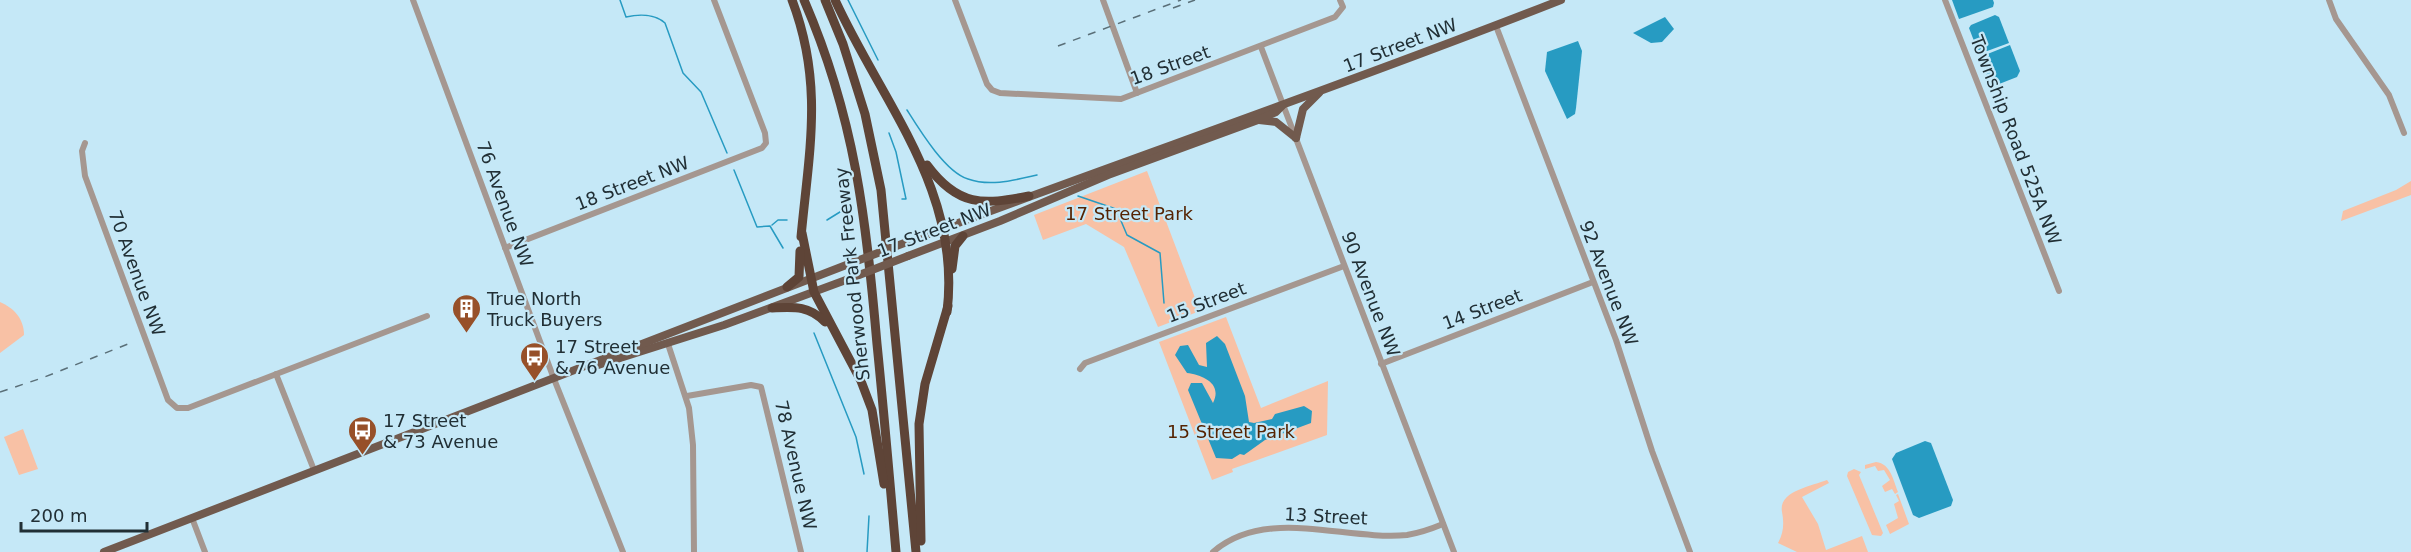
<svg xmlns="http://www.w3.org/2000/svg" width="2411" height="552" font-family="'DejaVu Sans',sans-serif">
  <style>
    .green { fill: #f8c1a5 }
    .water { fill: #279bc2 }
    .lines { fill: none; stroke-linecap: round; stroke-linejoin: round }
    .stream { stroke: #279bc2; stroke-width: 1.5 }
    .minor { stroke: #a59790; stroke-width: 6 }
    .major { stroke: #715a4e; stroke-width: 8 }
    .highway { stroke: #5e4437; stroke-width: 9 }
    .rail { stroke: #5a6f78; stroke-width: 1.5; stroke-dasharray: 8 8; stroke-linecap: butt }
    .major-bridge { stroke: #715a4e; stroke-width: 8 }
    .labels { text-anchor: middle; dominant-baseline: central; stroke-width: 4.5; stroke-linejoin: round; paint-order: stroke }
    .street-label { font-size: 18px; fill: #212f35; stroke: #c5e8f7 }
    .park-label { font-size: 18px; fill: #552302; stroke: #c5e8f7 }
    .poi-label { font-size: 18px; fill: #212f35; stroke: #c5e8f7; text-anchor: start }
  </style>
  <rect width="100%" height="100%" fill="#c5e8f7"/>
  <!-- green -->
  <g class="green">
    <polygon points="1147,171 1200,311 1158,327 1124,247 1086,224 1043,240 1034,215"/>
    <polygon points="2411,181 2411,195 2341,221 2343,211 2396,190"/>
    <path d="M0,302C14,308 24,319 24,335L0,353Z"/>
    <polygon points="1226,317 1261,408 1328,381 1327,435 1232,469 1233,472 1212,480 1159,342"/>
    <polygon points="23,429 38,469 19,475 4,437"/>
    <path d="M1876,462C1891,464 1893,480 1898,492L1895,494L1892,489L1885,492L1882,486L1890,480L1884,470L1878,471L1875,466L1865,469V465Z"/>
    <polygon points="1854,469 1861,472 1859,475 1883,533 1881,536 1872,535 1847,476 1848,472"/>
    <path d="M1827,480L1829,483L1802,497L1818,524L1826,550L1862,536L1868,552H1797L1778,543C1784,532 1784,523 1782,512C1778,491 1812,486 1827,480Z"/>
    <polygon points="1898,494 1909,524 1890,534 1886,525 1898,518 1894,504 1899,501 1896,495"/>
  </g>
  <!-- water -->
  <g class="water">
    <polygon points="1952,0 1993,0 1994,3 1993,7 1959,19"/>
    <polygon points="1995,15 1999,17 2009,43 1979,54 1969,28 1971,25"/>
    <polygon points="1665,17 1674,29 1662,42 1651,43 1633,33"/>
    <polygon points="1578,41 1582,51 1576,108 1575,114 1567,119 1545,71 1547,52"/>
    <polygon points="2010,45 2020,71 2017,77 1994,86 1990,84 1980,57"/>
    <path d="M1217,336L1225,344L1245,396L1249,422L1254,423L1272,419L1275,414L1304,406L1312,411L1311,423L1265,440L1244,455L1240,454L1232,459L1216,458L1188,390L1191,383H1202L1213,403C1223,383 1202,375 1187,373L1175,355L1180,346L1188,345L1199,365L1207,367L1206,343Z"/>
    <polygon points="1925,441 1931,443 1953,500 1951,506 1919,518 1913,515 1892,459 1896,453"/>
  </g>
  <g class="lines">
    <!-- stream -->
    <g class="stream">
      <path d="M620,0L626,17C639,14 655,14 665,23L683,73L701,92L727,153"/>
      <polyline points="848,0 878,60"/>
      <path d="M907,110C919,129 945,172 968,179C990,187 1015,180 1037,175"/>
      <polyline points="889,133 896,152 906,199 902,199"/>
      <polyline points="734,170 757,227 770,226 783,248"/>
      <polyline points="1078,196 1116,209 1127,235 1160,253 1164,303"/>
      <polyline points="827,220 848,207"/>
      <polyline points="772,225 778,220 787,220"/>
      <polyline points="814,333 856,437 864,474"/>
      <polyline points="867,552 869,516"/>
    </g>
    <!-- minor -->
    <g class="minor">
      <polyline points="413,0 554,379 623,552"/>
      <polyline points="955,0 987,84 992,90 1000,93 1121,99 1335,17 1343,7 1340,0"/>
      <polyline points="1103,0 1137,93"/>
      <polyline points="1945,0 2059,291"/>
      <polyline points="2329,0 2336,19 2389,95 2404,133"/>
      <polyline points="1496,26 1616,340 1652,451 1690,552"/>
      <polyline points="1261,47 1454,552"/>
      <polyline points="85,143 82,151 85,176 168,400 177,408 188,408 427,316"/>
      <polyline points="505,248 762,148 766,143 765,133 714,0"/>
      <polyline points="668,344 689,408 693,445 694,552"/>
      <polyline points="1381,364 1593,282"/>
      <polyline points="1080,369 1085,363 1344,266"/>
      <polyline points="276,374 314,470"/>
      <polyline points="687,396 751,385 761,387 801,552"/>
      <polyline points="192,518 205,552"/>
      <path d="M1213,552C1266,506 1344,541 1407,535C1419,533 1431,529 1443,524"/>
    </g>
    <!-- major -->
    <g class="major">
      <polyline points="1259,120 1276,122 1296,138"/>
      <polyline points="1296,138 1303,109 1319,93"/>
      <path d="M907,242C1125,160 1345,85 1561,0"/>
      <polyline points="908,256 1000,221 1108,175 1258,120 1276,112 1282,106"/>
      <polyline points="595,366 724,325 854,277"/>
      <polyline points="104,552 854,262"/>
    </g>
    <!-- highway -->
    <g class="highway">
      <path d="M792,0C824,84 809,151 801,237"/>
      <path d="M804,0C855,118 866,218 877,344C884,413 890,483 896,552"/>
      <polyline points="825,0 843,44 865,114 881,190 916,552"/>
      <path d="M835,0C882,103 962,190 947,312"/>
      <path d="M927,165C958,207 983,205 1029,196"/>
      <polyline points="802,233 814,292 861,381 872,410 884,484"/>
      <polyline points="952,269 955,246 963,236"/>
      <polyline points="787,287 799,277 800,251"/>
      <path d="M772,308C793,307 809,305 825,322"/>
      <polyline points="921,541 919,424 925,384 948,306"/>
    </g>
    <!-- rail -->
    <g class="rail">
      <polyline points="1173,8 1195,0"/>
      <polyline points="1058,46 1181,0"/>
      <polyline points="0,392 42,378 128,344"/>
    </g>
    <!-- major-bridge -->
    <g class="major-bridge">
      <polyline points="854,262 907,242"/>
      <polyline points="854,277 908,256"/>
    </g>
  </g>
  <!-- icons -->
  <defs>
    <symbol id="building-pin" viewBox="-11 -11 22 30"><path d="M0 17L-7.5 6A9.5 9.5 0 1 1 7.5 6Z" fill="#975029" stroke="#c5e8f7"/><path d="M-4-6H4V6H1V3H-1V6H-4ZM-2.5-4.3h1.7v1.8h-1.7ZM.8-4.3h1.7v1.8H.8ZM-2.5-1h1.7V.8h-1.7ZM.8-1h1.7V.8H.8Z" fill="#fff"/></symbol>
    <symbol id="bus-pin" viewBox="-11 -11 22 30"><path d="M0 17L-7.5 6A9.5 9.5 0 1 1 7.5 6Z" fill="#975029" stroke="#c5e8f7"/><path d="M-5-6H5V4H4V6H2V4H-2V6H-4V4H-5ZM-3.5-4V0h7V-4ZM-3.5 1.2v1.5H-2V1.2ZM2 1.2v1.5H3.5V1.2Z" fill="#fff"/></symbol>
  </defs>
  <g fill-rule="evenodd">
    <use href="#building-pin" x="450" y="292" width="33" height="45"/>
    <use href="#bus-pin" x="518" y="340" width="33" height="45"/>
    <use href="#bus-pin" x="346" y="414" width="33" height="45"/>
  </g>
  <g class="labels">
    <!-- street labels -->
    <g class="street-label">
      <text transform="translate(1400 45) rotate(-21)">17 Street NW</text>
      <text transform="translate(1170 65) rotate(-20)">18 Street</text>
      <text transform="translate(2016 140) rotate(69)">Township Road 525A NW</text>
      <text transform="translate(632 183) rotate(-21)">18 Street NW</text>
      <text transform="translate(505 204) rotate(70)">76 Avenue NW</text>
      <text transform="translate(934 230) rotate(-21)">17 Street NW</text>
      <text transform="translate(137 273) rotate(70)">70 Avenue NW</text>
      <text transform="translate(852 274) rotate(-96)">Sherwood Park Freeway</text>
      <text transform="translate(1609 283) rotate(69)">92 Avenue NW</text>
      <text transform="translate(1371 294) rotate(69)">90 Avenue NW</text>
      <text transform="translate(1206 302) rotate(-21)">15 Street</text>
      <text transform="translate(1482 309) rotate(-21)">14 Street</text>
      <text transform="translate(796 465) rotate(77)">78 Avenue NW</text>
      <text transform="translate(1326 516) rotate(3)">13 Street</text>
    </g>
    <!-- park labels -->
    <g class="park-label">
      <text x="1129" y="213">17 Street Park</text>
      <text x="1231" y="431">15 Street Park</text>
    </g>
    <!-- poi labels -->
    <g class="poi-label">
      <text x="487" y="298">True North<tspan x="487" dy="21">Truck Buyers</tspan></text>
      <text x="555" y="346">17 Street<tspan x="555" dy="21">&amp; 76 Avenue</tspan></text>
      <text x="383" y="420">17 Street<tspan x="383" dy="21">&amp; 73 Avenue</tspan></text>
    </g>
  </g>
  <!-- scale -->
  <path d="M21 522v9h126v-9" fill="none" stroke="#212f35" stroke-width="3"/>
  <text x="30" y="522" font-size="18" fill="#212f35" stroke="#c5e8f7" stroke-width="4.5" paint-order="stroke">200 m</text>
</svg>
